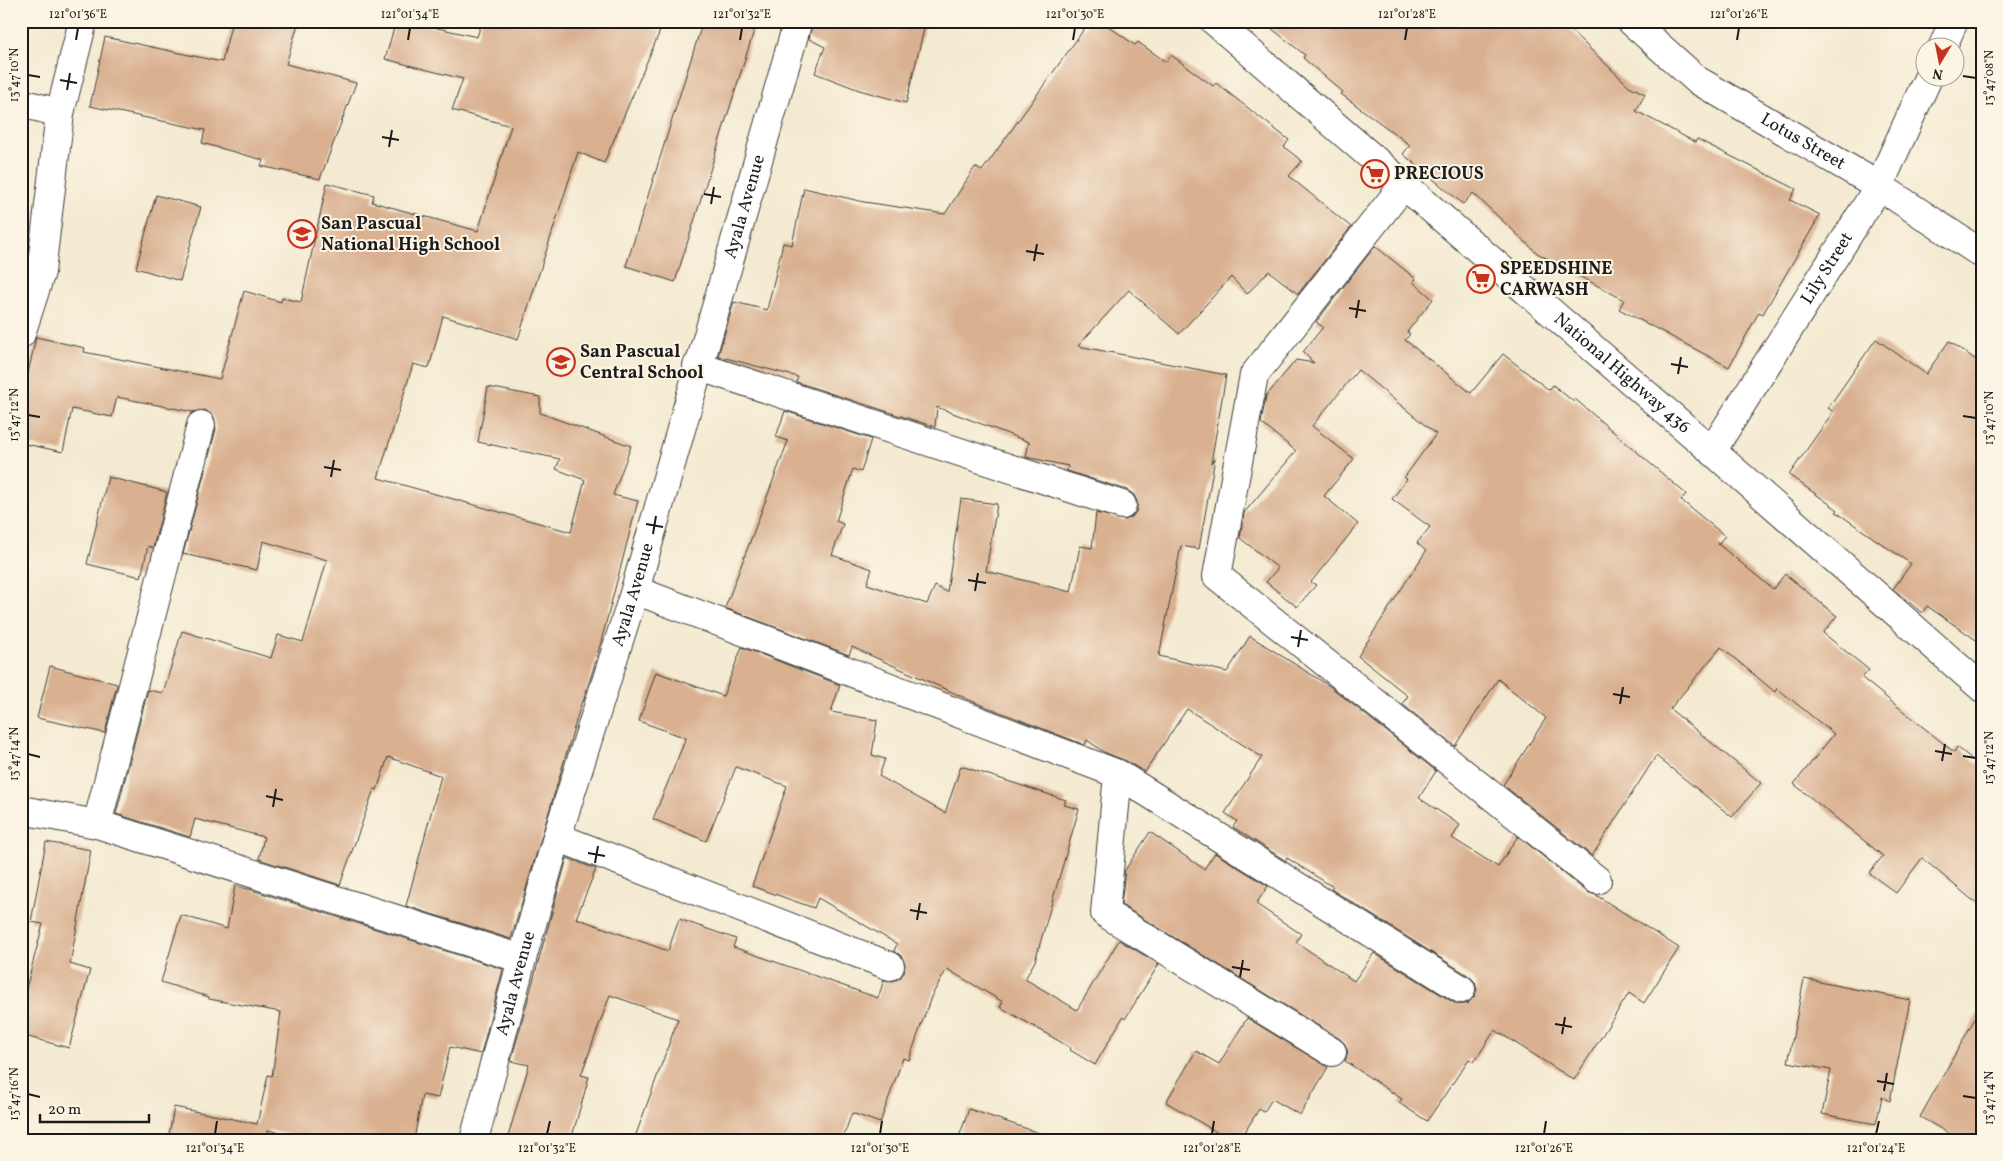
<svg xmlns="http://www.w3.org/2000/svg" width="2003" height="1161" font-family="Vollkorn,serif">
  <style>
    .building { fill: #d9b090 }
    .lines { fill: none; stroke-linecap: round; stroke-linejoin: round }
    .street-casing { stroke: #3c3b37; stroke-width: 30 }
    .primary-casing { stroke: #3c3b37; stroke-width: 30 }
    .street { stroke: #fff; stroke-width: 28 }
    .primary { stroke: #fff; stroke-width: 28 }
    .ticks { fill: none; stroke: #1c1c1c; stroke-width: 2 }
    .labels { text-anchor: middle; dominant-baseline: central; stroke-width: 4; stroke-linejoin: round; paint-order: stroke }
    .street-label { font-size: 18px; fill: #1c1c1c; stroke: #fcf5e5 }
    .poi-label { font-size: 18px; font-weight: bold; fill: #1c1c1c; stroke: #fcf5e5; text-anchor: start }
    .neatline { fill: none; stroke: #1c1c1c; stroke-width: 2 }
    .ticks-label { font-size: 12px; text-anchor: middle; fill: #1c1c1c }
  </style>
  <rect width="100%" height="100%" fill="#fcf5e5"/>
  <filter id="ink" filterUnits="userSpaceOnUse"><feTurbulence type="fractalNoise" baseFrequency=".02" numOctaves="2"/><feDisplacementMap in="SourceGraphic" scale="10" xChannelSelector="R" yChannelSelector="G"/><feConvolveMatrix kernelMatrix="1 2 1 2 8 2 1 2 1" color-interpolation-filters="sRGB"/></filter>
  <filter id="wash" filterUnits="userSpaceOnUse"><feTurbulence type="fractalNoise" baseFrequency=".0096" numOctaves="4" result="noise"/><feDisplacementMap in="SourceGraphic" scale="20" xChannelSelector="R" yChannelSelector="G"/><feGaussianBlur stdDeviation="1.12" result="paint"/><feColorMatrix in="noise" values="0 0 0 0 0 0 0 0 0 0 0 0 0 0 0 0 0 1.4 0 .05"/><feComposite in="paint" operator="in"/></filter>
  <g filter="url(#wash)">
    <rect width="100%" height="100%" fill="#f4ead1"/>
    <g id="blocks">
      <!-- building -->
      <g class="building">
        <polygon points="232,21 299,21 286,64 356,83 320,179 261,166 263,160 202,143 205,130 90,106 105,37 222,62"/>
        <polygon points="396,21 407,21 477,37 482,21 634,21 660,31 604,163 578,152 518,339 443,316 429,368 413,364 378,478 571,532 585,480 556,469 560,459 478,442 488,387 540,397 540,413 631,446 613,495 638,501 597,657 583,702 582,701 511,939 406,906 441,776 388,757 377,790 374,789 340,885 259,859 264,837 195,819 190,837 116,814 148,690 163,693 182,631 271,658 278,635 303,642 327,560 263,541 257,570 183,554 216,429 214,417 205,410 193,412 117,397 112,417 72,409 63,452 21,443 21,405 36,337 85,348 84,352 220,379 244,291 281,302 282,298 301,302 327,183 374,195 372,202 478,231 511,126 452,110 463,79 385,59"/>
        <polygon points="703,21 757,21 675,282 626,266"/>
        <polygon points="813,21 926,21 906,103 859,90 815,73 825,47 809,39"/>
        <polygon points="1090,21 1101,21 1135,45 1138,42 1166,62 1171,55 1213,86 1216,83 1289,140 1284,147 1302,161 1289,176 1351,227 1298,294 1269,271 1247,294 1231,277 1179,334 1129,290 1078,346 1226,375 1211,463 1215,458 1199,549 1181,546 1159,656 1227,672 1250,636 1331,687 1436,771 1419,798 1460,825 1452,838 1498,867 1518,836 1587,892 1596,895 1679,948 1644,1003 1629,993 1574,1080 1495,1030 1474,1062 1469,1059 1427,1121 1399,1103 1402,1099 1345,1061 1348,1052 1345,1044 1340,1039 1121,905 1125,870 1150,832 1204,869 1215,853 1268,886 1256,904 1301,934 1296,942 1354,981 1374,953 1453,1002 1460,1005 1468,1003 1474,997 1477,990 1475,982 1469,976 1331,889 1333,887 1287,858 1286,861 1233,827 1237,821 1225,813 1262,757 1187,709 1145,772 1126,761 1104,752 1087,740 1085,745 974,702 852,647 849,655 725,608 788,441 776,437 785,411 871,439 861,472 853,469 836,521 843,524 832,555 872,569 867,584 927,604 935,586 947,592 961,499 997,504 986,571 1071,592 1080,546 1092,548 1096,513 1125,520 1132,517 1137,510 1137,501 1134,495 1127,490 1067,471 1068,466 1026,457 1029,442 937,407 935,427 796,382 798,377 718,356 734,302 767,310 783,243 792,245 804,188 864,202 945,214 975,167 982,171"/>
        <polygon points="1262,21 1561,21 1629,86 1645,94 1636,111 1695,142 1697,139 1796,189 1790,200 1820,215 1763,314 1759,312 1729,367 1619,309 1624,300 1537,253 1473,193 1463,204 1403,154 1410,145 1341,94 1343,92 1303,58 1305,55"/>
        <polygon points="156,195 201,207 180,281 136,268"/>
        <polygon points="1375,246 1416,279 1413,282 1433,299 1407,332 1410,334 1405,340 1471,393 1503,354 1549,390 1553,385 1574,402 1575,399 1686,494 1681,500 1725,536 1718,544 1773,589 1785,574 1837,616 1823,633 1869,670 1862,678 1954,752 1957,747 1982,767 1982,908 1922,858 1896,893 1869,873 1883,856 1794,784 1834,734 1777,688 1775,692 1721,647 1670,709 1761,783 1732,817 1656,756 1592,856 1503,785 1546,718 1498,679 1455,746 1402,704 1408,696 1358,656 1426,551 1417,543 1430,527 1392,499 1407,479 1404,478 1436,434 1358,370 1312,426 1354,459 1324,496 1358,524 1311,582 1316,585 1297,607 1266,582 1278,568 1240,538 1244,513 1296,451 1261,423 1266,396 1296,360 1314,363 1303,352 1323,327 1316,322"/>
        <polygon points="1876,339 1926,374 1949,341 1982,364 1982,644 1927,606 1922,613 1893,589 1911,564 1836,512 1838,510 1789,475 1833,412 1828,408"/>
        <polygon points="108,477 167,492 153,548 148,546 141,577 87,564"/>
        <polygon points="742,647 840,685 831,712 877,720 872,755 885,759 879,776 945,813 961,766 1066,800 1064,805 1079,809 1035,961 1025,979 1077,1010 1119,940 1159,964 1125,1019 1123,1017 1095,1065 1070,1050 1071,1048 1000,1007 1003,1002 947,969 931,997 909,1060 903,1058 880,1123 852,1113 842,1140 634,1140 678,1019 610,995 581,1075 589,1077 571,1140 507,1140 529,1065 511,1061 567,858 596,869 576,918 668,951 679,919 736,939 733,947 878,998 884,980 893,981 900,978 904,972 905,964 902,957 894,951 897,944 818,898 814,908 752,886 787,786 736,767 706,841 653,819 686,738 639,721 656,672 723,696"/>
        <polygon points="50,666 117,684 105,733 37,718"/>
        <polygon points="46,842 91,850 70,964 90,970 69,1048 21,1035 21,1008 43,924 31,922"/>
        <polygon points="235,886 252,890 503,969 481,1054 450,1047 438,1098 422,1095 414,1140 312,1140 268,1130 267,1140 168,1140 174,1107 257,1124 268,1075 272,1076 281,1012 209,999 209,997 161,982 181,915 227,929"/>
        <polygon points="1804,979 1910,1000 1890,1101 1882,1097 1876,1124 1822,1114 1831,1070 1788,1062"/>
        <polygon points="1982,1006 1982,1140 1961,1140 1920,1117"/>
        <polygon points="1247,1018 1328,1067 1300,1115 1272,1099 1264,1112 1259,1109 1240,1140 1230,1140 1166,1102 1196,1051 1219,1064"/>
        <polygon points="969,1109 1045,1135 1044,1140 958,1140"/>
      </g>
    </g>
  </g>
  <g filter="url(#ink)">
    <use href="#blocks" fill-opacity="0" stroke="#3c3b37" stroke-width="1"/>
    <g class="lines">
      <defs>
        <g id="street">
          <path id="s1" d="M1631,21L1697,80L1879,186L1982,254"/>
          <polyline points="1942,48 1954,21"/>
          <polyline points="21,103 60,113"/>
          <polyline points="1403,186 1254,375 1217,576 1597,880"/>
          <polyline points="21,334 41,272 60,113 83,21"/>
          <polyline points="697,366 1122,505"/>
          <path id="s2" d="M1712,451L1879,186L1928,78"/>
          <polyline points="635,590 1118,774 1461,989"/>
          <polyline points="1118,774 1105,913 1332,1052"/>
          <polyline points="21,810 97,824 522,959"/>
          <polyline points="97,824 201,425"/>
          <polyline points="557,837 890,966"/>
          <path id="s3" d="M474,1140L522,959L557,837L635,590L798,21"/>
        </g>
        <g id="primary">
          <path id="s4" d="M1214,21L1712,451L1982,688"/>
        </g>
      </defs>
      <!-- street casing -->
      <use href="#street" class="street-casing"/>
      <!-- primary casing -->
      <use href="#primary" class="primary-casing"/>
      <!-- street -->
      <use href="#street" class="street"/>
      <!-- primary -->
      <use href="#primary" class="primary"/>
    </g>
  </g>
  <!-- ticks -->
  <path class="ticks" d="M76,40L78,28M408,40L410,28M740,40L742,28M1073,40L1075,28M1405,40L1407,28M1737,40L1739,28M28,75L40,77M1963,76L1976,78M60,80L77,83M67,90L70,73M382,137L399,140M389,147L392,130M704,194L721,197M711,204L714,187M1026,251L1044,254M1034,261L1037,244M1349,308L1366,311M1356,318L1359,300M1671,364L1688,367M1678,374L1681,357M28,415L40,417M1963,416L1976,418M324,467L341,470M331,477L334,460M646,524L663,527M653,534L656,516M968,580L986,583M975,591L978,573M1291,637L1308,640M1298,647L1301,630M1613,694L1630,697M1620,704L1623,687M1935,751L1952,754M28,754L40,757M1963,756L1976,758M1942,761L1945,744M266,796L283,800M273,807L276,789M588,853L605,856M595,863L598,846M910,910L927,913M917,920L920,903M1232,967L1250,970M1240,977L1243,960M1555,1024L1572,1027M1562,1034L1565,1017M1877,1081L1894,1084M1884,1091L1887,1073M28,1094L40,1097M1963,1096L1976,1098M215,1134L217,1121M547,1134L550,1121M880,1134L882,1121M1212,1134L1214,1121M1544,1134L1546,1121M1876,1134L1879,1121"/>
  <!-- icons -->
  <defs>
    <symbol id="supermarket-ring" viewBox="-11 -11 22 22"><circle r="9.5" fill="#fcf5e5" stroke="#c8321e" stroke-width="1.5"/><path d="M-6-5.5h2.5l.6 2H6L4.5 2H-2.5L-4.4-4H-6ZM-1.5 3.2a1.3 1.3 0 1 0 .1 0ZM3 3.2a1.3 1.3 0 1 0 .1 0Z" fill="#c8321e"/></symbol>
    <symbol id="school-ring" viewBox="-11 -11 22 22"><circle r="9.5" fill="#fcf5e5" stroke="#c8321e" stroke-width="1.5"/><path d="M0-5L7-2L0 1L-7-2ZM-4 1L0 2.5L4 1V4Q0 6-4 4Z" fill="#c8321e"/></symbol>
  </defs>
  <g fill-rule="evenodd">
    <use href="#supermarket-ring" x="1359" y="158" width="32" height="32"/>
    <use href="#school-ring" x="286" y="218" width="32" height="32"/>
    <use href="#supermarket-ring" x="1465" y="263" width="32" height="32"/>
    <use href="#school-ring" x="545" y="346" width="32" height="32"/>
  </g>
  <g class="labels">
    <!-- street labels -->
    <g class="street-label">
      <text stroke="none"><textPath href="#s1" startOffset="211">Lotus Street</textPath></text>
      <text stroke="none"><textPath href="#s3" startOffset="972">Ayala Avenue</textPath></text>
      <text stroke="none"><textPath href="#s2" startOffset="216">Lily Street</textPath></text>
      <text stroke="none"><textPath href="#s4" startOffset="539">National Highway 436</textPath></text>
      <text stroke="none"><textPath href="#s3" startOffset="568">Ayala Avenue</textPath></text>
      <text stroke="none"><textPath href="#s3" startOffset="162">Ayala Avenue</textPath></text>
    </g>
    <!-- poi labels -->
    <g class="poi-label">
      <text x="1394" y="174">PRECIOUS</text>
      <text x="321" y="224">San Pascual<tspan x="321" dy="21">National High School</tspan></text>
      <text x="1500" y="269">SPEEDSHINE<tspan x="1500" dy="21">CARWASH</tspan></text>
      <text x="580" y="352">San Pascual<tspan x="580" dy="21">Central School</tspan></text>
    </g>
  </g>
  <!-- margin -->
  <rect width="2003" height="1161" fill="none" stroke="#fcf5e5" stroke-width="55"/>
  <!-- north arrow -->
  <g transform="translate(1940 62) rotate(190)"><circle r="24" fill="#fcf5e5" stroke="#a29e95"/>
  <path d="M0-4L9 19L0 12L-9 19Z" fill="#c8321e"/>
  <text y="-8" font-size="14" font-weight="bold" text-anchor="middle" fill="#1c1c1c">N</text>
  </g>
  <!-- scale -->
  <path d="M40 1114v8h109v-8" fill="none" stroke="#1c1c1c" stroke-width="2.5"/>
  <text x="48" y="1114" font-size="15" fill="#1c1c1c" stroke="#fcf5e5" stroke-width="4" paint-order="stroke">20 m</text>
  <rect x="28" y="28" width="1948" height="1106" class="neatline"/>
  <g class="ticks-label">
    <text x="78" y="18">121°01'36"E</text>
    <text x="410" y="18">121°01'34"E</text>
    <text x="742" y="18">121°01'32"E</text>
    <text x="1075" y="18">121°01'30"E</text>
    <text x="1407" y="18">121°01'28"E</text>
    <text x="1739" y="18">121°01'26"E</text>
    <text transform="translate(14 75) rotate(-90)" y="4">13°47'10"N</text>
    <text transform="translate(1989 78) rotate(-90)" y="4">13°47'08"N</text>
    <text transform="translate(14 415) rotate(-90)" y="4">13°47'12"N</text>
    <text transform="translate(1989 418) rotate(-90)" y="4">13°47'10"N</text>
    <text transform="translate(14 754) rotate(-90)" y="4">13°47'14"N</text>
    <text transform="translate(1989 758) rotate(-90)" y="4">13°47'12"N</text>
    <text transform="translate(14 1094) rotate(-90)" y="4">13°47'16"N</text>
    <text transform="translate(1989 1098) rotate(-90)" y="4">13°47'14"N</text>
    <text x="215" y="1152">121°01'34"E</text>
    <text x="547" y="1152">121°01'32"E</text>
    <text x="880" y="1152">121°01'30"E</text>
    <text x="1212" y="1152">121°01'28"E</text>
    <text x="1544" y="1152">121°01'26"E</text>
    <text x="1876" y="1152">121°01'24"E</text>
  </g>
</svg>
